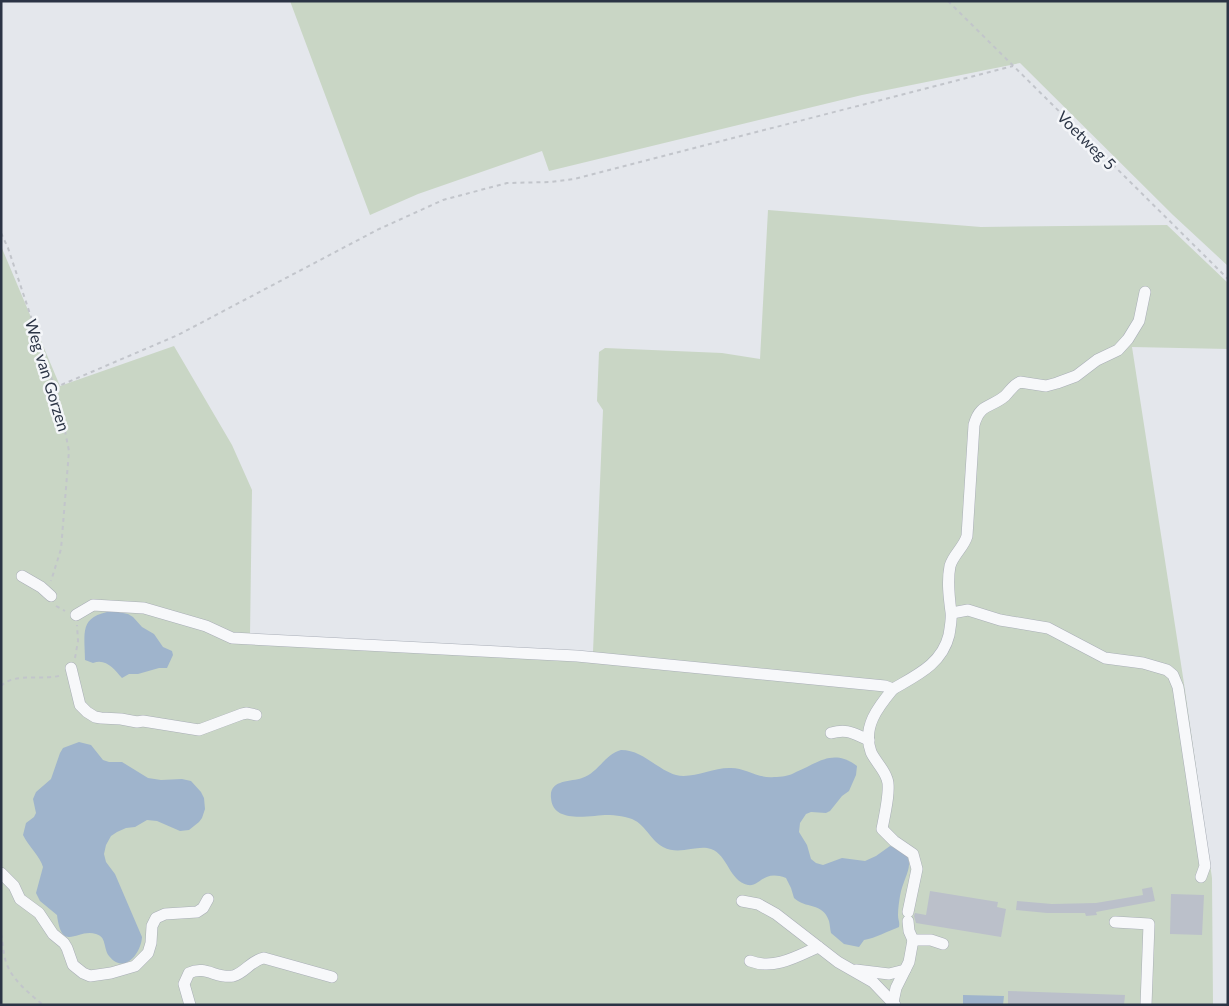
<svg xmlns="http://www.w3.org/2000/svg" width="1229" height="1006" font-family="Lato,sans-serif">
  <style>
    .green { fill: #c9d6c5 }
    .water { fill: #9fb4cc }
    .building { fill: #bbc0ca }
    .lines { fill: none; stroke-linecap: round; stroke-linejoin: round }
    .minor-casing { stroke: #a9aeb7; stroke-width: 12 }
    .path { stroke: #c2c5cb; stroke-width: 2; stroke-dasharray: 4 4; stroke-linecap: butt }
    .minor { stroke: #f7f8fa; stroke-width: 11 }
    .labels { text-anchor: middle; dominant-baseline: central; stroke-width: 5; stroke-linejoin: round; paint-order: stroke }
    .street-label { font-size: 16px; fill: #2b3445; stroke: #f4f6f9 }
  </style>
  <rect width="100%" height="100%" fill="#e4e7ec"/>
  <!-- green -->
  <g class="green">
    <polygon points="290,1 1228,1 1228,266 1173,215 1020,63 862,95 549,171 542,151 418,194 370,215"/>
    <polygon points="768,210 981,227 1167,225 1228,283 1228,349 1132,347 1185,690 1212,878 1213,1005 1,1005 1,246 60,386 174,346 232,445 252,490 250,636 593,652 603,410 597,401 599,352 605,348 722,353 760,359"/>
  </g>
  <!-- water -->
  <g class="water">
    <path d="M113,611L128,614L133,617L142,627L154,634L163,647L172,651L173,655L167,668H159L138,674H129L122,678C114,669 106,658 93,663L85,660C85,633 78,616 113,611Z"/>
    <path d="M79,742L91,745L103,760L109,762H122L148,778L161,780L182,779L191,781L201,792L204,798L205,809L202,818L199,822L189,830L180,831L157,821L147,820L135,827L126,828L117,832L111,836L106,845L104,854L106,862L115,874L142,937C141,954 124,975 109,956C103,948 107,937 96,934C77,928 62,954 57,915L40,901L36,893L43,867C40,856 28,846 23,835L26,823L34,817L36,813L33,799L36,792L51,779L60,753L63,748Z"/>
    <path d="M621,750C643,750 656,769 676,775C692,779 712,768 729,768C745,767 758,779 774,777C781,777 790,776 796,772C818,763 833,748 857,766L856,775L849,791L842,796L830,811L826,813L811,812L806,814L800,823L799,832L807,845L811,859L816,863L823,865L842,858L865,861L876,856L890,846C923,857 904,873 900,896C899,902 898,909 898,915C898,920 900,922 899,927C888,931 876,938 864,940L859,947L844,944L831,933C830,929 830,925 829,921C823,902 805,909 794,898L791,888L786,878C763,869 760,887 748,885C729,881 728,855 711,849C697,844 680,856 663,847C647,838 646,821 625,817C620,816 615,815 610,815C594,814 553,826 551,798C549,779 571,782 582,778C598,773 605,754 621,750Z"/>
    <polygon points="963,995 1004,996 1003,1005 963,1005"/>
  </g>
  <!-- building -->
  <g class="building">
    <polygon points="1152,887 1155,901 1096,912 1097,915 1086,916 1085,913 1047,913 1016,910 1017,901 1052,904 1096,903 1143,895 1142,889"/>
    <polygon points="930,891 998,902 997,907 1006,909 1001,937 916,923 914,916 915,913 926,915"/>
    <polygon points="1171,894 1204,895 1202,935 1170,934"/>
    <polygon points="1008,991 1125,995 1124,1005 1008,1005"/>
  </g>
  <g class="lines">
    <defs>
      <g id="minor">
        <polyline points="22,576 41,587 51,596"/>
        <polyline points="952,613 968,610 1000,620 1048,628 1105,658 1143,663 1167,670 1173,675 1178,687 1205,866 1201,877"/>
        <path d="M76,615L93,605L144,608L206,626L232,638L577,656L885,686L893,689C878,707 862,727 871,752C875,761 884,769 887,779C891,789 884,818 882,829L894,841L913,854L917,869L908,912"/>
        <polyline points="71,668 80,705 87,712 95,717 101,718 121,719 137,722 143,721 199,730 242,714 247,713 256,715"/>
        <path d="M893,689C917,675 942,664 949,635C950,628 952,619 951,612C949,597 947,581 950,566C953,555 964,547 967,536L974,425C980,403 991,408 1005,396C1010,391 1013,385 1020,382L1046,386L1057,383L1076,376L1097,360L1118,350L1128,339L1139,321L1145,292"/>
        <path d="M831,733C848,728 854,734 869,740"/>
        <polyline points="1,873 14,886 20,899 39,913 53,934 64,943 67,948 73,965 83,973 90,976 111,973 135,966 148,953 151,943 152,926 156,918 165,914 197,912 203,908 208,899"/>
        <polyline points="742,901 758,904 776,914 838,962 873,982 895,1005"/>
        <polyline points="908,921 909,931 913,940 931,940 943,944"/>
        <polyline points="1115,922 1149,924 1146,1005"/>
        <path d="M750,961C774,970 796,957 818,947"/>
        <polyline points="856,970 889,974 905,970"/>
        <polyline points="893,1002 896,988 909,962 913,940"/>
        <path d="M190,1005L184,984L189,973C205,965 217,979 233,976C245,973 251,960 264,958L332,977"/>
      </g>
    </defs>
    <!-- minor casing -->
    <use href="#minor" class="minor-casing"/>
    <!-- path -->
    <g class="path">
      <polyline points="948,1 1228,279"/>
      <polyline points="1,233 8,248 59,401 69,451 61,549 51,581"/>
      <polyline points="54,388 178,335 377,230 443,200 507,183 551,182 574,179 1013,66"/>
      <polyline points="56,606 65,611"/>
      <polyline points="75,658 78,641 77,625"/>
      <path d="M1,686C14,672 45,681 62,675"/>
      <path d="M1,934C3,943 3,953 6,962C12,980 29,993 43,1005"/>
    </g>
    <!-- minor -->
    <use href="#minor" class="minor"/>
  </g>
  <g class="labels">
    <!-- street labels -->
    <g class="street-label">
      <text transform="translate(1087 140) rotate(45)">Voetweg 5</text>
      <text transform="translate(48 375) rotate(73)">Weg van Gorzen</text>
    </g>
  </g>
  <!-- border -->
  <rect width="1229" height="1006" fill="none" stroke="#2b3445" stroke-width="5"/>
</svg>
